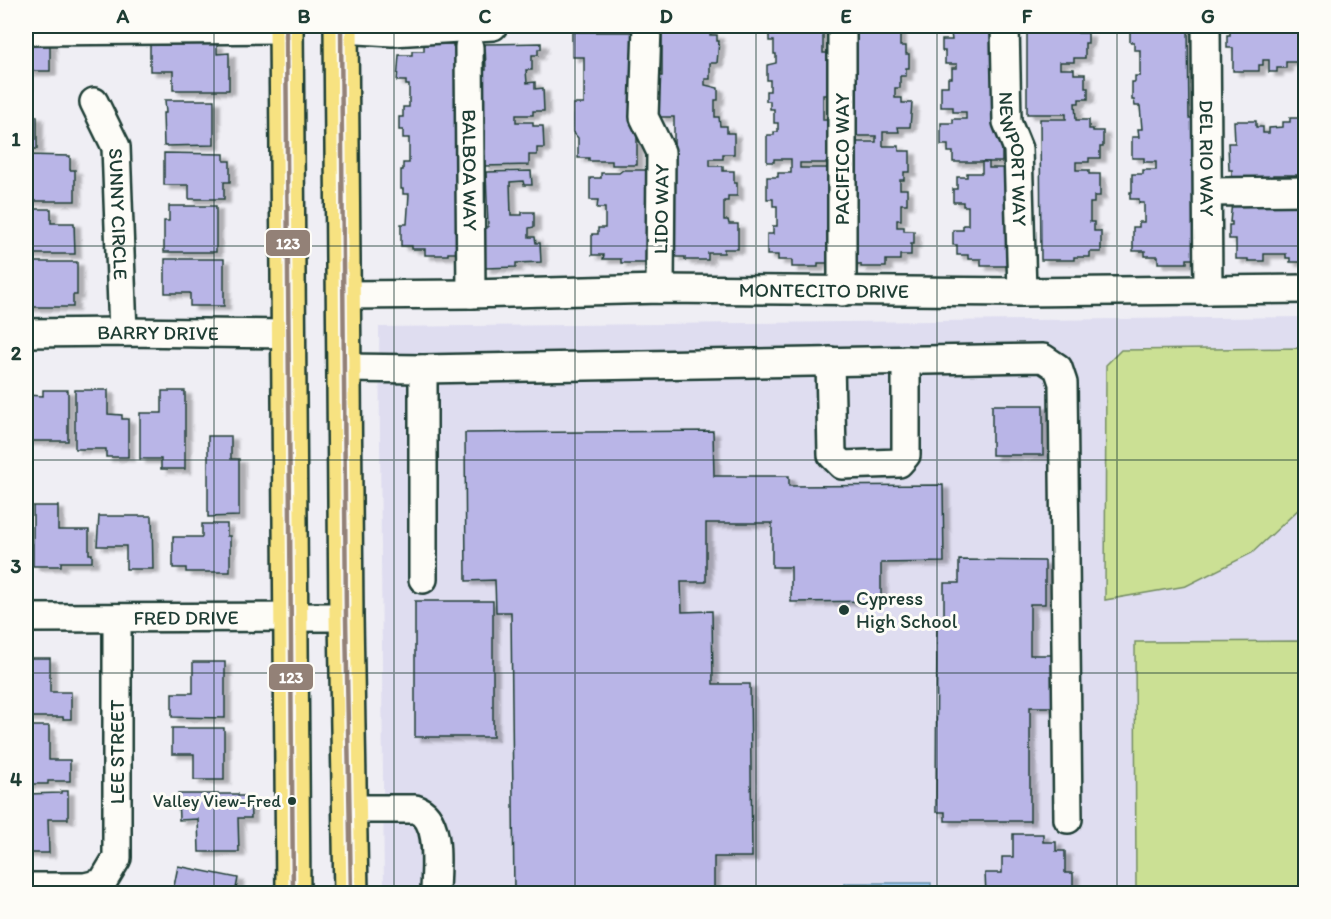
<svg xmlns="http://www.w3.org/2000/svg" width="1331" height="919" font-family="Itim,sans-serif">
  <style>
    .built { fill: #dfddf0 }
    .green { fill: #cbe094; stroke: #758e64; stroke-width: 1.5 }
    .water { fill: #9cccf8; stroke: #6a93aa; stroke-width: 1.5 }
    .building { fill: #b9b5e7; stroke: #1f3d34; stroke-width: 1.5; filter: url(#shadow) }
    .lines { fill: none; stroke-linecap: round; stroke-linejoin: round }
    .minor-casing { stroke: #1f3d34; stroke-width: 32 }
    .major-casing { stroke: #1f3d34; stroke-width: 38 }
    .minor { stroke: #fdfcf7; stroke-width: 27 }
    .major { stroke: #f7e281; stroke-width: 33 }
    .bus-1-casing { stroke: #fdfcf7; stroke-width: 9 }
    .bus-1 { stroke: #938177; stroke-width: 4.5 }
    .grid { fill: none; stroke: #1f3d34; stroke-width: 1.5; stroke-opacity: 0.55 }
    .poi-dot { fill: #1f3d34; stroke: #fdfcf7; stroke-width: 2 }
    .labels { text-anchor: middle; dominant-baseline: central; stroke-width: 6; stroke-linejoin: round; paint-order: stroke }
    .bus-label { font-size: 18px; fill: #1f3d34; stroke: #fdfcf7; text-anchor: end }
    .street-label { font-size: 20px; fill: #1f3d34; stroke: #fdfcf7 }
    .poi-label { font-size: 20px; fill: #1f3d34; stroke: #fdfcf7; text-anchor: start }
    .line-badge { stroke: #fdfcf7; stroke-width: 2 }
    .badge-label { font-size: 16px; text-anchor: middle; font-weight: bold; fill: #fff }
    .neatline { fill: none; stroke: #1f3d34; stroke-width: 2 }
    .grid-label { font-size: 20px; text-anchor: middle; font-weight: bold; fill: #1f3d34 }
  </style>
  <defs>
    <filter id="shadow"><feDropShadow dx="6" dy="4" stdDeviation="1.5" flood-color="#0004"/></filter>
  </defs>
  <rect width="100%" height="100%" fill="#efeef4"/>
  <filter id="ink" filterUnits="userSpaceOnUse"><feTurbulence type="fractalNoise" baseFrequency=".0167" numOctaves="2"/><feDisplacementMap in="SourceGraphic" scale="12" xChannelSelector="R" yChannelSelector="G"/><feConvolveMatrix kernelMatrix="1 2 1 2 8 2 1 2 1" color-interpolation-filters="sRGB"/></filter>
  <g filter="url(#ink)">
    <!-- built -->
    <polygon class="built" points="1305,317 1305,893 384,893 379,327"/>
    <!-- green -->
    <g class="green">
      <polygon points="1305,348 1306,500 1301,507 1252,553 1186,586 1105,600 1106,365 1121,350"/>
      <polygon points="1305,641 1305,893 1136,893 1135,642"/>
    </g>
    <!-- water -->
    <rect class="water" x="845" y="883" width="86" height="10"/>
    <!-- building -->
    <g class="building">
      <polygon points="662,26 710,26 710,35 717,35 717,41 719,41 717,63 710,63 710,79 705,79 705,85 718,88 718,100 715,100 715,117 719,117 720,126 727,126 727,133 734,133 734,154 723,154 723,159 710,159 710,166 723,166 723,171 734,171 734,183 737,183 737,196 728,196 728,201 724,201 724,220 728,220 729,224 738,224 738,249 724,249 724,253 708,253 708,260 685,260 685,257 674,257 674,117 659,117 659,76 662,76"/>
      <polygon points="764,26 823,26 823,53 827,53 827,95 823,95 823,120 827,120 827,163 800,163 800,168 828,168 828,263 818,263 818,267 792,267 792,260 778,260 778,255 767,255 767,234 773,234 773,226 777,226 777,206 773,206 773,199 767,199 767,177 778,177 778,173 791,173 791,159 774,159 774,162 767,162 767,135 774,135 774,132 778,132 778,123 774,123 774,109 770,109 770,101 766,101 766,91 770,91 770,80 767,80 767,65 776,63 776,54 774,54 774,41 769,41 769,32 764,32"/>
      <polygon points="852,26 900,26 900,46 906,46 906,54 909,54 909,68 906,68 906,76 900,76 900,88 895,88 895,98 902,98 902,103 912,103 910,127 898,127 899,132 883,132 883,146 899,146 899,151 910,151 910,172 904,172 904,180 900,180 900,189 907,189 907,204 901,204 901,220 897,220 897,227 904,227 904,231 914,231 914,244 911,244 911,255 900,255 900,260 886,260 886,267 861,267 861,264 851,264 850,142 876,142 876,136 849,136"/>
      <polygon points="950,26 1002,27 1002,162 953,162 953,152 948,152 948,145 941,145 941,123 953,123 953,119 966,119 966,112 953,112 953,107 941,107 941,86 948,86 948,78 952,78 952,68 957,68 957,64 945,64 945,51 942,51 942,40 952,40"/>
      <polygon points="1027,26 1070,26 1070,29 1078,29 1078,33 1088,33 1088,43 1085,43 1085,58 1074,58 1074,62 1060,62 1060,69 1074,69 1074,74 1085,74 1085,88 1088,88 1088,99 1079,99 1079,103 1075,103 1076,120 1089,120 1089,129 1093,129 1093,131 1103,131 1103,147 1100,147 1100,158 1089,158 1089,162 1076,162 1076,170 1089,170 1089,174 1100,174 1100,196 1094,196 1094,203 1090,203 1090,222 1094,222 1094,231 1101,231 1101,252 1090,252 1090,257 1074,257 1074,260 1041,260 1040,119 1066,119 1066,114 1027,114"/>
      <polygon points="1134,26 1188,26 1189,118 1193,118 1194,259 1187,259 1187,263 1158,263 1158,256 1145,256 1145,251 1133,251 1133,227 1139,227 1139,222 1144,222 1144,203 1139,203 1139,199 1130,199 1130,192 1132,192 1132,174 1143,174 1143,170 1156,170 1156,162 1144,162 1144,158 1132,158 1132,137 1139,137 1138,129 1142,129 1140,106 1135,106 1134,100 1132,100 1132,82 1135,82 1135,76 1140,76 1140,50 1134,50 1134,42 1130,42 1130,29 1134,29"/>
      <polygon points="1227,26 1306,26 1306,62 1286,62 1286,68 1277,68 1277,72 1269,72 1269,60 1263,60 1263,65 1259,65 1259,71 1233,71 1233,48 1227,48 1227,35 1230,35 1230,31 1227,31"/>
      <polygon points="572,32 633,32 633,115 637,115 637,165 612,165 612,161 589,161 589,158 578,158 578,138 573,132 573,104 584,104 584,57 572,57"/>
      <polygon points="26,43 50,43 50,71 26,71 26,90"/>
      <polygon points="541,43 541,49 538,49 538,55 532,55 532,70 526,70 527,83 535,82 535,89 543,88 544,111 533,111 533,115 516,115 516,122 533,122 533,126 543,126 544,148 537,148 537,155 529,155 529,165 484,166 482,70 486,70 485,44"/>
      <polygon points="150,44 217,44 217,54 229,53 229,90 173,90 173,71 150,71"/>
      <polygon points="424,44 453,44 453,46 460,46 462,253 448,253 448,255 425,255 425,249 412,249 412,246 401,246 401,224 407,224 409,194 403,194 403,189 401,189 401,170 403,170 403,163 409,163 409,138 403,138 403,130 399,130 399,117 403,117 403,107 409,107 409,85 406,85 406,81 397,81 399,55 412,55 412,51 424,51"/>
      <polygon points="165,100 214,100 214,145 164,146 163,113 166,113"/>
      <rect x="26" y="116" width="11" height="33"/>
      <polygon points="1290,118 1306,118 1306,175 1273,175 1273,179 1232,179 1232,170 1229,170 1228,143 1235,143 1234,121 1256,121 1256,127 1263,127 1263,133 1269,133 1269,128 1283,127 1283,122 1290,122"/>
      <polygon points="164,153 224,154 224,161 230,161 230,182 224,182 224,199 189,199 189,185 164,185"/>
      <polygon points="26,155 70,156 70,170 75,170 75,201 26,201"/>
      <polygon points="982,162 989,162 989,168 1017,168 1009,266 981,266 981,259 968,259 968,255 957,255 957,245 953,245 953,230 963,230 963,225 968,225 968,206 963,206 963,202 953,202 953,189 957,189 957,177 967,177 967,173 982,173"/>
      <polygon points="623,170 650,170 650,263 621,263 621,259 603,259 604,255 592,255 592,234 598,234 598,228 605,228 605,208 597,208 598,200 590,200 590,178 601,178 601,173 619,173"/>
      <polygon points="531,171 532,185 524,185 523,181 510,182 511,215 522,215 522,212 534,212 534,227 529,228 529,237 535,237 536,243 540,243 541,262 516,263 516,267 485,268 483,227 488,227 486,172"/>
      <polygon points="1232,201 1306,204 1306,262 1290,262 1290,258 1286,258 1286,254 1264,254 1264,261 1248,261 1248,259 1236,259 1236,239 1229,239 1229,225 1232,225 1232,222 1230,222"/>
      <polygon points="169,206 216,206 216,252 164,252 164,221 169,221"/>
      <polygon points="26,209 51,209 51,223 74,223 75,254 26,254"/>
      <polygon points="165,259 224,259 224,306 190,306 190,293 165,293"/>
      <polygon points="26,262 77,262 77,295 73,295 73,307 26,307"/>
      <polygon points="43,390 68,390 68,441 26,441 26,395 43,396"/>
      <polygon points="75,390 108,390 108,414 122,415 122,419 128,419 128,457 106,457 106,449 75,449"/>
      <polygon points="162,391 185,391 185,469 161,469 161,459 140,459 140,413 162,413"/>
      <rect x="992" y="405" width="51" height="50"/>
      <polygon points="713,431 714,476 789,476 789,486 943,485 944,562 881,563 881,601 791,602 791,567 772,567 772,523 706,523 706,582 681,582 682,612 712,611 713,684 750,684 752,857 714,857 714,894 514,894 511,612 496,612 495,580 466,581 465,433"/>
      <polygon points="208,436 231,436 231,459 239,459 239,516 208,517"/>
      <polygon points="33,506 58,506 58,530 89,530 89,554 92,554 92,562 61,562 61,566 33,566"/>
      <polygon points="99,516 152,516 153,569 126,569 126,546 97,546"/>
      <polygon points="202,524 227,524 227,536 230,536 230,572 186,572 186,568 173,568 173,537 202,537"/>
      <polygon points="959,560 1045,561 1045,604 1030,604 1030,655 1057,655 1057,707 1030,707 1030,821 945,821 945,812 936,812 937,617 944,617 944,583 959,583"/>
      <rect x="415" y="601" width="78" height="136"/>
      <polygon points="26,658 50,658 50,692 71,692 71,719 63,719 63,717 26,717"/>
      <polygon points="193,662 225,662 225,718 172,717 172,693 193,693"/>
      <polygon points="26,726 49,726 49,760 70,760 70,781 48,781 48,784 26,784"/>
      <polygon points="172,728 224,728 224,780 194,780 194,754 172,754"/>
      <polygon points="61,791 68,791 68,819 48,819 49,853 26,853 26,794 61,793"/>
      <polygon points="178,794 238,794 238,796 250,796 251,818 238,818 239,852 199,852 198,819 179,820"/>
      <polygon points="1013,834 1043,834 1043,842 1056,842 1056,851 1065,851 1065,873 1073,873 1073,894 986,894 985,873 1002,873 1002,857 1013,857"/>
      <polygon points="178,866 238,878 235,894 185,894 173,891"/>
    </g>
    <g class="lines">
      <defs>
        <g id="minor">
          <polyline points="647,26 644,117 661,152 660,289"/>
          <polyline points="842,26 842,292"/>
          <path id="s1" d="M1005,26L1007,122L1018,149L1022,292"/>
          <path id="s2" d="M1206,26L1208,290"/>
          <polyline points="341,29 392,32 493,26"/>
          <polyline points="26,31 286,29"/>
          <path id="s3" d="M469,47L471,294"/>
          <path id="s4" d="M94,102L116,147L123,332"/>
          <polyline points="1208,192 1306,191"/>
          <path id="s5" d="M344,295L471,294L660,289L1022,292L1306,289"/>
          <path id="s6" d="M26,333L123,332L289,334"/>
          <polyline points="830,361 832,455 842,465 899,463 906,455 906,360"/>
          <polyline points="344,368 423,369 1043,358 1058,368 1063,383 1068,819"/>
          <polyline points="423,369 423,579"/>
          <path id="s7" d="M26,618L346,617"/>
          <path d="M350,809H415C443,817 435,870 435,894"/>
          <polyline points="26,887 85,887 102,883 117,858 117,618"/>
        </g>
        <g id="major">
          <polyline points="286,26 293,894"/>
          <polyline points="341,26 346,617 351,894"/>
        </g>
      </defs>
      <!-- minor casing -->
      <use href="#minor" class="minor-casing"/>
      <!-- major casing -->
      <use href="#major" class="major-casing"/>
      <!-- minor -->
      <use href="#minor" class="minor"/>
      <!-- major -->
      <use href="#major" class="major"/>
      <defs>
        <g id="bus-1">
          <polyline points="286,26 293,894"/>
          <polyline points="341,26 346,617 351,894"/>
        </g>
      </defs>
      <!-- bus-1 casing -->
      <use href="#bus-1" class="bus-1-casing"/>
      <!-- bus-1 -->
      <use href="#bus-1" class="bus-1"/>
    </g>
  </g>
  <!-- grid -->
  <path class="grid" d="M214,26V894M394,26V894M575,26V894M756,26V894M937,26V894M1117,26V894M26,246H1306M26,460H1306M26,673H1306"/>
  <!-- markers -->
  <g class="poi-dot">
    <circle cx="844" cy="610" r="6"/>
    <circle cx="292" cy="801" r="5"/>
  </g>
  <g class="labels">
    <!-- bus labels -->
    <g class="bus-label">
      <text x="281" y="801">Valley View-Fred</text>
    </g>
    <!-- street labels -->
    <g class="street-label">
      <text stroke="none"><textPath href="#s2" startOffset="132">DEL RIO WAY</textPath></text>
      <text transform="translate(842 159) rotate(-90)">PACIFICO WAY</text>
      <text stroke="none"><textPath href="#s1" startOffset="134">NEWPORT WAY</textPath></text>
      <text stroke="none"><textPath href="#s3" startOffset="123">BALBOA WAY</textPath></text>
      <text transform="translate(661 209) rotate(-89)">LIDO WAY</text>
      <text stroke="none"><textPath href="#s4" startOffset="117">SUNNY CIRCLE</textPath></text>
      <text stroke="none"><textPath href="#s5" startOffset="480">MONTECITO DRIVE</textPath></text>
      <text stroke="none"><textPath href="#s6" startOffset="132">BARRY DRIVE</textPath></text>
      <text stroke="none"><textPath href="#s7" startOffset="160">FRED DRIVE</textPath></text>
      <text transform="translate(117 752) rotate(-90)">LEE STREET</text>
    </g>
    <!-- poi labels -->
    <g class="poi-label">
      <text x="856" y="598">Cypress<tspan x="856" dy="23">High School</tspan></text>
    </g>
  </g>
  <g class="line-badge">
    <rect x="265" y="229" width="46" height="28" rx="6" fill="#938177"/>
    <rect x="268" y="663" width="46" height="28" rx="6" fill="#938177"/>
  </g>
  <g class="badge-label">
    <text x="288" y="249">123</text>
    <text x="291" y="683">123</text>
  </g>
  <!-- margin -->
  <rect width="1331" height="919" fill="none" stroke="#fdfcf7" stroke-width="66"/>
  <rect x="33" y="33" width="1265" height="853" class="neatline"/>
  <g class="grid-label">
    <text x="123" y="23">A</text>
    <text x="304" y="23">B</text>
    <text x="485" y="23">C</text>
    <text x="666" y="23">D</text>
    <text x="846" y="23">E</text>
    <text x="1027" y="23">F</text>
    <text x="1208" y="23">G</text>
    <text x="16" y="146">1</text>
    <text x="16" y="360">2</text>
    <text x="16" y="573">3</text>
    <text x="16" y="786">4</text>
  </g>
</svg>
